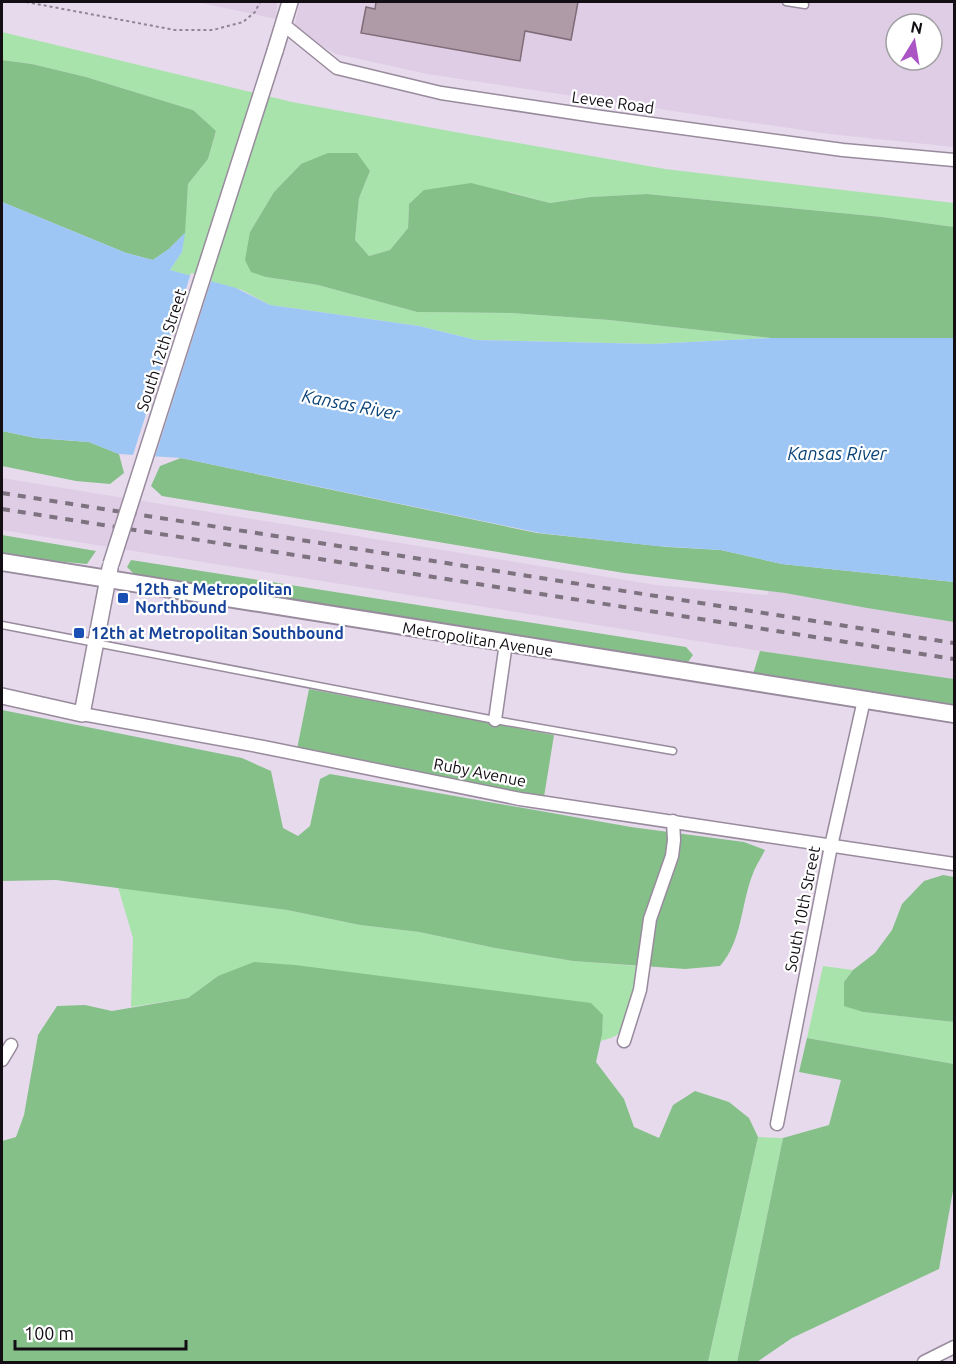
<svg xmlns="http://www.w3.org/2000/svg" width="956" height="1364" font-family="Ubuntu,sans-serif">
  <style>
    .built { fill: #dfcde6; fill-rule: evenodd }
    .green { fill: #a8e3ab }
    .forest { fill: #85c089 }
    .water { fill: #9dc6f5 }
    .pier { fill: #e8daed }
    .building { fill: #af9ba7; stroke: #7f6c78; stroke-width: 1.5 }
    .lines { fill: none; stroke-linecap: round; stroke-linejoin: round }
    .service-casing { stroke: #988b9d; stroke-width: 9 }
    .minor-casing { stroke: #988b9d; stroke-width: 15 }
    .tertiary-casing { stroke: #988b9d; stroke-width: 18 }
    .secondary-casing { stroke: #988b9d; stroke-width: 20 }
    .path { stroke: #8f8593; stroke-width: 2; stroke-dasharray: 3 3; stroke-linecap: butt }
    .service { stroke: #fff; stroke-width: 6 }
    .minor { stroke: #fff; stroke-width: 12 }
    .tertiary { stroke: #fff; stroke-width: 15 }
    .secondary { stroke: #fff; stroke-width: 16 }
    .rail { stroke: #7c737f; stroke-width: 4; stroke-dasharray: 8 8; stroke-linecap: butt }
    .tertiary-bridge-casing { stroke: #988b9d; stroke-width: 18; stroke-linecap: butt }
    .tertiary-bridge { stroke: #fff; stroke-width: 15 }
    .transit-dot { fill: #1a4fb4; stroke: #fff; stroke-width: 2 }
    .labels { text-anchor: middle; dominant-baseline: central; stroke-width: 4.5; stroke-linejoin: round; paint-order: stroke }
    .street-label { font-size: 16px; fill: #120e14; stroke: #fff }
    .transit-label { font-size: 16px; font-weight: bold; fill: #164399; stroke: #fff; text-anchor: start }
    .water-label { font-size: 18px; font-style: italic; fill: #094276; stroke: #fff }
  </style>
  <rect width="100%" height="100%" fill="#e8daed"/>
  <!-- built -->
  <g class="built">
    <polygon points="197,2 277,2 276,19"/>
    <path d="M300,2H954V147L829,134L646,107L427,74L336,54L306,37L294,27ZM896,24H932V60H896Z"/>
    <polygon points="2,478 656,585 768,595 768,591 785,593 867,608 954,622 954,679 760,651 2,530"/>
  </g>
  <!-- green -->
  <g class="green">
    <polygon points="2,32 292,102 455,132 665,169 954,203 954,227 882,217 647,194 590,197 550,203 509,192 409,204 408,228 390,250 369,256 355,240 359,198 370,171 301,164 274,192 250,232 266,277 318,285 417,312 511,313 609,320 771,338 652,344 476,340 419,326 270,305 242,290 170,270 182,252 188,184 208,159 216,132 193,110 86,77 32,64 2,60"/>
    <path d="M118,887L287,910L360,925L419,932L495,948L573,961L637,966C636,980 629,1025 618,1034C614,1038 606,1039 601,1041L603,1016L218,976L188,998L131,1007L133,938Z"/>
    <polygon points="823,966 853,970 844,982 863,1012 954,1022 954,1064 807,1038"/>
    <polygon points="758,1137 783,1138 737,1362 708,1362"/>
  </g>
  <!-- forest -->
  <g class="forest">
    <polygon points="2,60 32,64 86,77 193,110 216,131 208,159 188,184 185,233 169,249 153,260 126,253 2,202"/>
    <polygon points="328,153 357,153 370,171 359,198 355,240 369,256 390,250 408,228 409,204 424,190 471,183 550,203 590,197 647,194 882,217 954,227 954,338 771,338 609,320 511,313 417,312 318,285 266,277 251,272 245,260 250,232 274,192 301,164"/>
    <polygon points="2,431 36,438 89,442 119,454 124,473 110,484 76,481 2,466"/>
    <polygon points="181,458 537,533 668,547 721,550 782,564 954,582 954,622 867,608 785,593 624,573 162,496 151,486 160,466"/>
    <polygon points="2,535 96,551 87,564 43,560 2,553"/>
    <polygon points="131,560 686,647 693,655 688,662 142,576 133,573 127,567"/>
    <polygon points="760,651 954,679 954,705 753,674"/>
    <polygon points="309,689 554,735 544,797 297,749"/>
    <path d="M2,710L242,758L271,771L283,828L298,836L310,826L320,779L330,774L631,827L744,842L765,850C761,858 755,867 752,876C741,905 742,941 720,966L685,969L573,961L495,948L419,932L360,925L287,910L56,880L2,881Z"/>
    <polygon points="943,875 954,877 954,1022 863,1012 844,1006 844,982 853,970 875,953 892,930 902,904 924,881"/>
    <polygon points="254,962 295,965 591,1003 603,1015 602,1035 596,1062 624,1099 634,1127 659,1138 673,1105 695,1091 729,1102 749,1118 758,1137 708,1362 2,1362 2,1141 16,1137 24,1115 38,1035 57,1006 85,1005 112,1011 188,998 218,976"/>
    <polygon points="807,1038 954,1064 954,1185 939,1269 792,1338 757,1362 737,1362 783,1138 829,1125 841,1080 799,1072"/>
  </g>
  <!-- water -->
  <polygon class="water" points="2,202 126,253 153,260 169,249 185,233 182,252 170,270 236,288 270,305 419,326 476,340 652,344 771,338 954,338 954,582 782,564 721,550 656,546 540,533 181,458 119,454 89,442 36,438 2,431"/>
  <!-- pier -->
  <polygon class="pier" points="191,273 212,278 154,460 132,458"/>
  <!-- building -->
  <polygon class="building" points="376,2 578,2 571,40 525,31 520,61 361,33 366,7 375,9"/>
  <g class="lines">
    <defs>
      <g id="service">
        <polyline points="786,2 805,5"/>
        <polyline points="2,625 495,720 673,751"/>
      </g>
      <g id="minor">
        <polyline points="284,25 337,68 441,93 601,117 843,150 954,160"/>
        <polyline points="82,714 263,747 520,799 954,864"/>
        <polyline points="495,720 506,643"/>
        <polyline points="624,1041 640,990 650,919 672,856 674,840 673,821"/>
        <polyline points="2,1060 11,1045"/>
        <polyline points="777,1124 831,846 864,700"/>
        <polyline points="924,1362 954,1347"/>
      </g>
      <g id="tertiary">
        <polyline points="275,51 290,2"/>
        <polyline points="2,696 82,714 110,568"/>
      </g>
      <polyline id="secondary" points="2,562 954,714"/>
    </defs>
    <!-- service casing -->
    <use href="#service" class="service-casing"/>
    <!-- minor casing -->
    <use href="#minor" class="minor-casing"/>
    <!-- tertiary casing -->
    <use href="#tertiary" class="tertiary-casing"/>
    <!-- secondary casing -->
    <use href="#secondary" class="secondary-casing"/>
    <!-- path -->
    <polyline class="path" points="26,2 175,30 213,30 243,22 255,12 260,2"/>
    <!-- service -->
    <use href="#service" class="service"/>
    <!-- minor -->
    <use href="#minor" class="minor"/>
    <!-- tertiary -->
    <use href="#tertiary" class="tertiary"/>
    <!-- secondary -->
    <use href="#secondary" class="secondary"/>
    <!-- rail -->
    <g class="rail">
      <polyline points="2,493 954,643"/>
      <polyline points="2,509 954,659"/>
    </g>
    <defs>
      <polyline id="tertiary-bridge" points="111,564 275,51"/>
    </defs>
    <!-- tertiary-bridge casing -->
    <use href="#tertiary-bridge" class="tertiary-bridge-casing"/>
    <!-- tertiary-bridge -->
    <use href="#tertiary-bridge" class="tertiary-bridge"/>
  </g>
  <!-- markers -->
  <g class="transit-dot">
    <rect x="117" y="592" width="12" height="12" rx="3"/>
    <rect x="73" y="627" width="12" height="12" rx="3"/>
  </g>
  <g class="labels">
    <!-- street labels -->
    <g class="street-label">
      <text transform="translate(613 102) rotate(8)">Levee Road</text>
      <text transform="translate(161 350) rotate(-72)">South 12th Street</text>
      <text transform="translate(478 639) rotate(9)">Metropolitan Avenue</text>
      <text transform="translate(480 772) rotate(11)">Ruby Avenue</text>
      <text transform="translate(802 909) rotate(-79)">South 10th Street</text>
    </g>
    <!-- transit labels -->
    <g class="transit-label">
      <text x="135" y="589">12th at Metropolitan<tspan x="135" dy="18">Northbound</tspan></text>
      <text x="91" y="633">12th at Metropolitan Southbound</text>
    </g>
    <!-- water labels -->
    <g class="water-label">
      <text transform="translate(351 404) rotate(11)">Kansas River</text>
      <text x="837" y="453">Kansas River</text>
    </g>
  </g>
  <!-- border -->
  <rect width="956" height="1364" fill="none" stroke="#120e14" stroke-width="6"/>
  <!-- north arrow -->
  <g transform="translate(914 42) rotate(11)"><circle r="28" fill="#ffffff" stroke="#a09fa1" stroke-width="1.5"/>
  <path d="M0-4.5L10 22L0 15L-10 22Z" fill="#aa55c3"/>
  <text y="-9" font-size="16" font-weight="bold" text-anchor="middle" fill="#120e14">N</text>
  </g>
  <!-- scale -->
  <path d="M15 1340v9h171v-9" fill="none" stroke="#120e14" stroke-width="3"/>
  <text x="24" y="1340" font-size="18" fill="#120e14" stroke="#ffffff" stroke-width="4.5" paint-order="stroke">100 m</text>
</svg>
